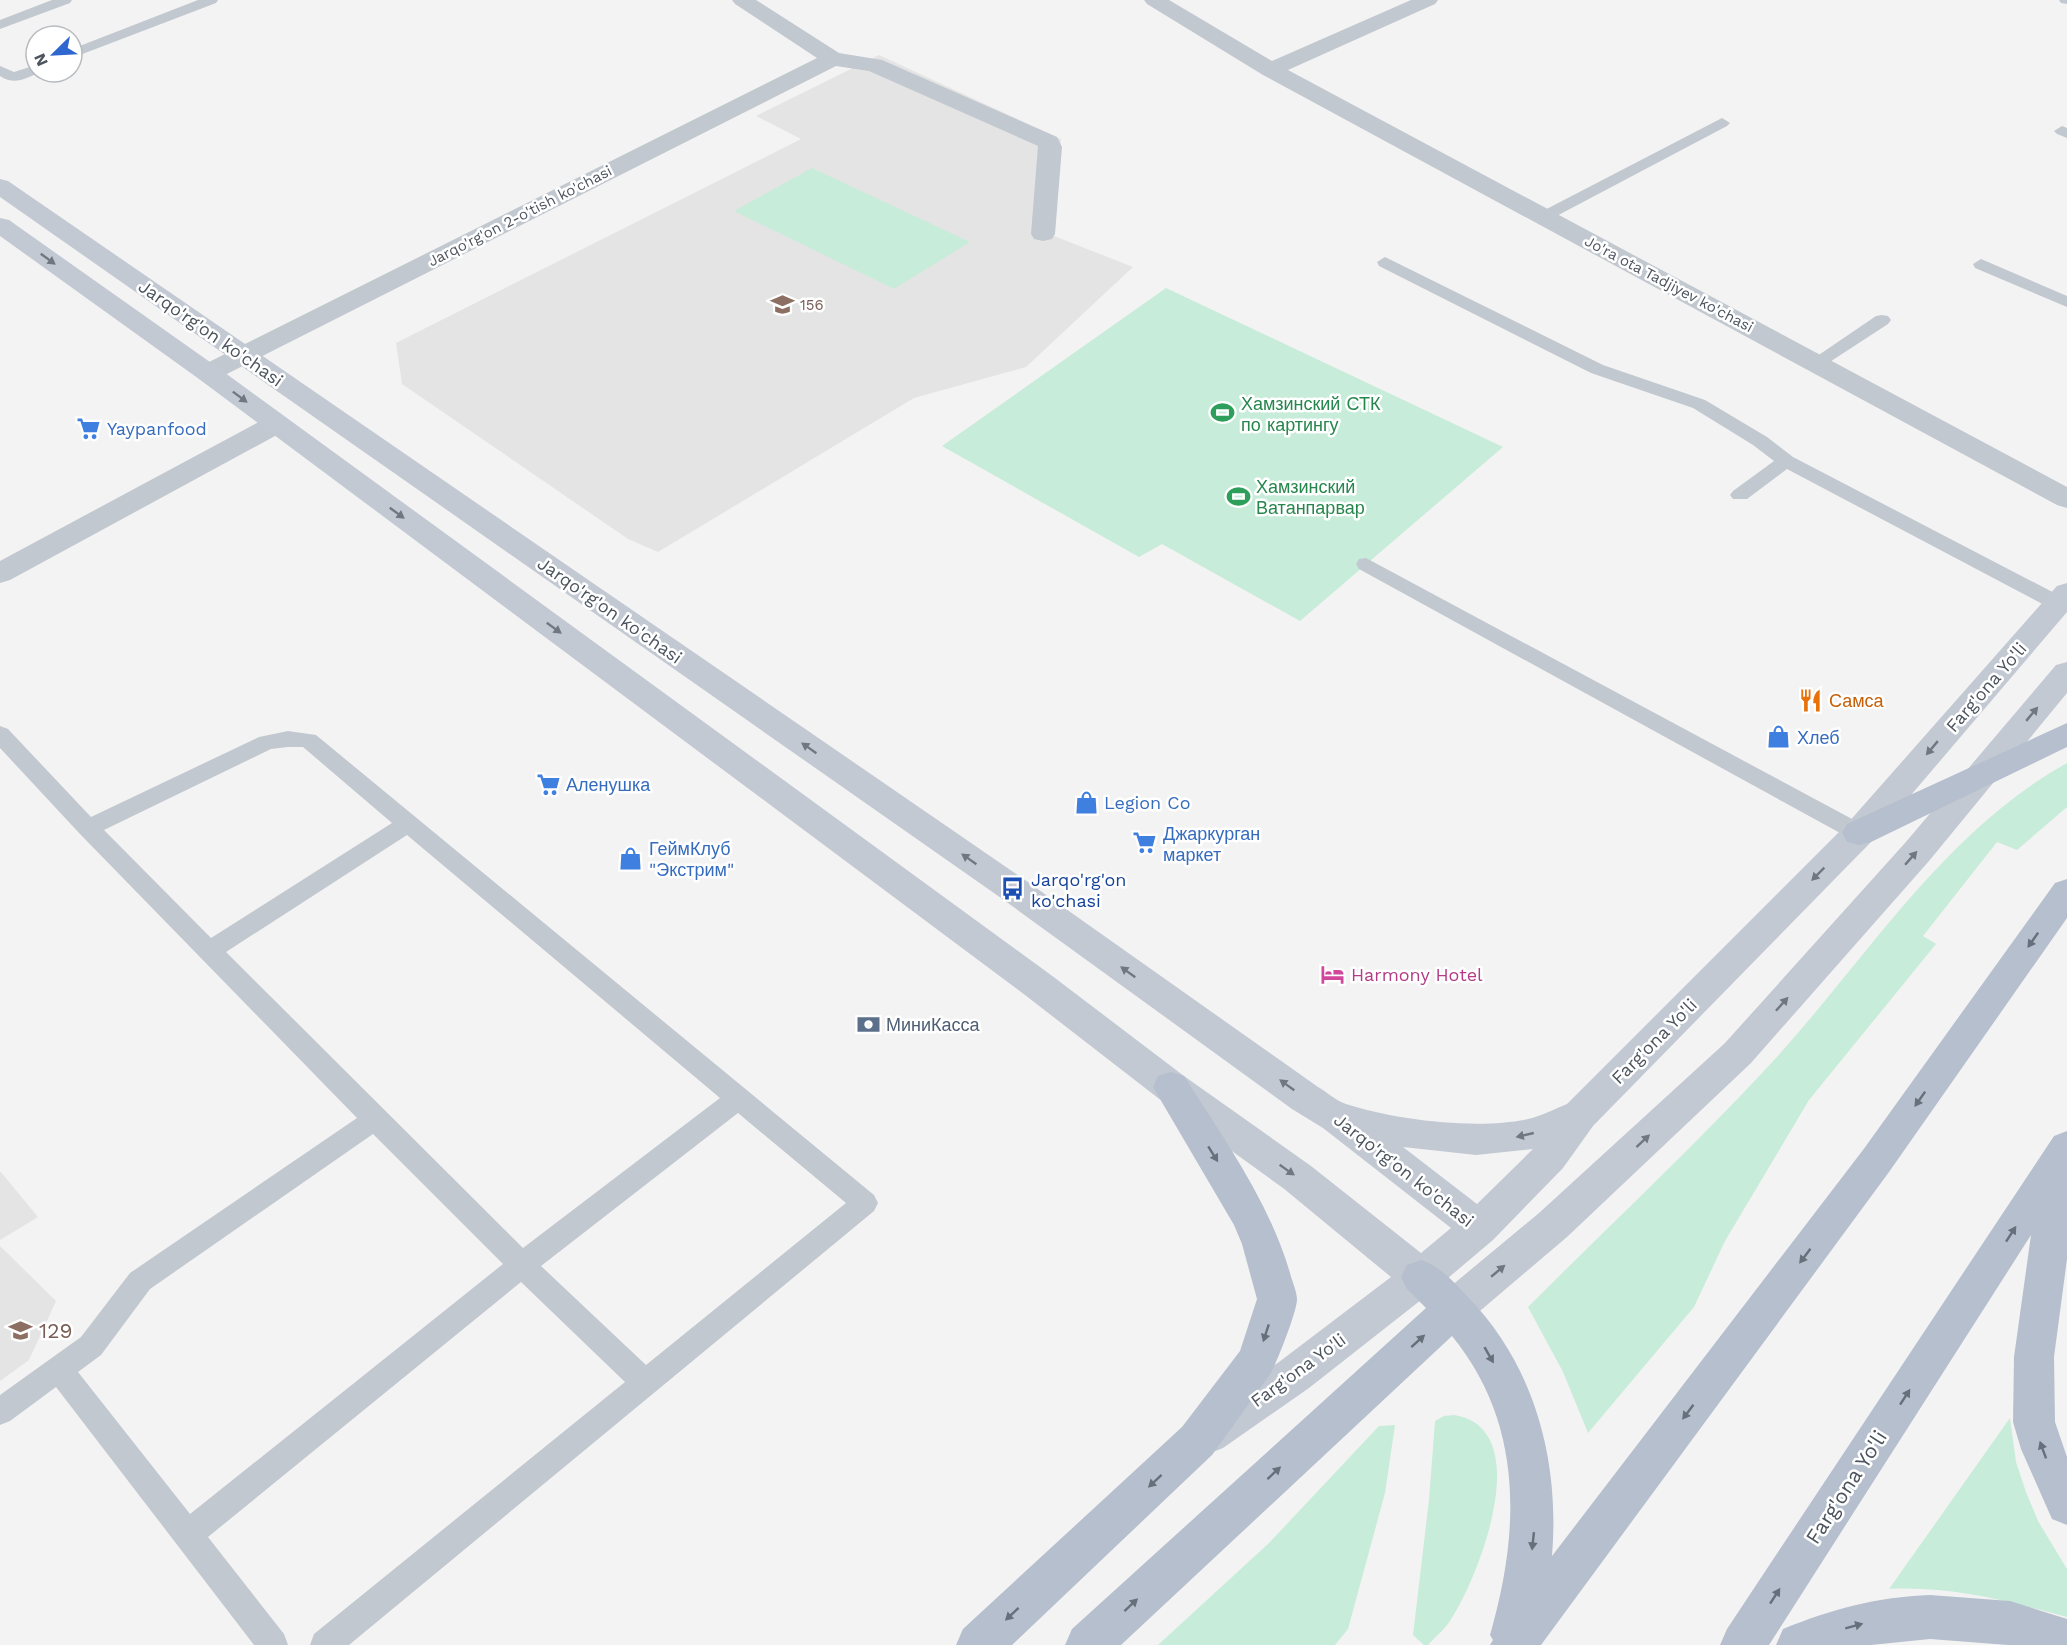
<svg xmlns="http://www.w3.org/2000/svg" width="2067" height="1645" font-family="'Work Sans',sans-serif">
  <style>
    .education { fill: #e5e4e4 }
    .green { fill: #c7ecd9 }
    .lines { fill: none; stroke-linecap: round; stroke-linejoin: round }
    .lane { fill: #c2c8cf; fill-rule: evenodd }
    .street { fill: #c2c8cf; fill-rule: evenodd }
    .secondary { fill: #c3c9d3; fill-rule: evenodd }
    .primary { fill: #b6bfcd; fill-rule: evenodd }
    .oneway { fill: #707781 }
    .oneway2 { fill: #666f7a }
    .labels { text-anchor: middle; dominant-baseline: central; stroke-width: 5; stroke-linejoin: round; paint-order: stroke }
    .far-street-label { font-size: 15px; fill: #4c545e; stroke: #fff }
    .far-education-label { font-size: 15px; fill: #785e54; stroke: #fff; text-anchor: start }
    .street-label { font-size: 18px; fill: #4c545e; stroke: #fff }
    .leisure-label { font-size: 18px; fill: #27864d; stroke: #fff; text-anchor: start }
    .shop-label { font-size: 18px; fill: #366cbe; stroke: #fff; text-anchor: start }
    .food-label { font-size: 18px; fill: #c56008; stroke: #fff; text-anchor: start }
    .transit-label { font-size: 18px; fill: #164399; stroke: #fff; text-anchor: start }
    .hotel-label { font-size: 18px; fill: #b23c85; stroke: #fff; text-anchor: start }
    .service-label { font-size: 18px; fill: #4e5e75; stroke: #fff; text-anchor: start }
    .near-education-label { font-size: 21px; fill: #785e54; stroke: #fff; text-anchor: start }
    .near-street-label { font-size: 21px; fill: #4c545e; stroke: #fff }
  </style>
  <rect width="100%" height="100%" fill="#f4f3f3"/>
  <!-- education -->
  <g class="education">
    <polygon points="879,55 1061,139 1054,236 1133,267 1026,367 914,398 658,552 628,539 402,384 396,343 801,139 756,116"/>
    <polygon points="0,1171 38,1217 0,1240"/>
    <polygon points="0,1246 56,1301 29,1360 0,1381"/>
  </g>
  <!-- green -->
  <g class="green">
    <polygon points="812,168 970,242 894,289 734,211"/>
    <polygon points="1166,288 1503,447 1300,621 1162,544 1139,557 942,446"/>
    <path d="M2067,763V807L2017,850L1997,842L1923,936L1936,944L1809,1100L1725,1241L1694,1307L1588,1433L1563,1372L1528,1307C1606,1229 1687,1153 1763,1072C1862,967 1938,835 2067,763Z"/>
    <path d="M1454,1415C1538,1428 1478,1579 1450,1621C1444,1630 1435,1637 1428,1645H1424L1413,1635L1429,1500L1435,1421L1444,1416Z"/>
    <path d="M2010,1418L2016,1462L2026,1492L2038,1521L2067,1569V1617C2008,1601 1951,1586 1889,1589Z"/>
    <polygon points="1395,1425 1385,1493 1348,1629 1335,1645 1158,1645 1269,1543 1379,1426"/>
  </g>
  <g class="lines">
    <!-- lane -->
    <g class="lane">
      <polygon points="52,0 72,0 70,3 0,29 0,20"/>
      <polygon points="198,0 218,0 216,3 72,58 72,49"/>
      <polygon points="2059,0 2067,0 2067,4 2061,3"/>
      <path d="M36,65V72H41C26,78 15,86 0,76V66L14,72Z"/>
      <polygon points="1722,118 1730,123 1727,126 1549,220 1537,220 1535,217 1537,214"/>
      <polygon points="2062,126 2067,128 2067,138 2057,134 2054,131"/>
      <polygon points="1385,257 1603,365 1705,400 1767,437 1793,457 2064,598 2067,603 2064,608 2057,610 2050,608 1787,469 1747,499 1733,499 1730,495 1733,491 1774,461 1753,445 1693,408 1591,373 1379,266 1377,262"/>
      <polygon points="1981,259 2067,296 2067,307 1975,268 1973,264"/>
      <polygon points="1882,315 1888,316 1891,320 1888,324 1822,367 1810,367 1807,363 1876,316"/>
      <polygon points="1366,558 1867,827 1870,833 1867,839 1859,841 1851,839 1359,569 1356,564 1359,559"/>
      <path d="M0,726L8,729L91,817L259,737L288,731L316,735L874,1195L878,1203L874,1211L349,1645H310L314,1634L625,1382L521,1282L208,1537L284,1634L288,1645H254L56,1387L10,1421L0,1425V1395L81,1337L130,1273L357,1118L80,834L0,748ZM288,747H303L392,823L211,938L104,830L271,749ZM407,835L720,1098L523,1248L226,952ZM738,1113L846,1203L646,1365L541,1266ZM373,1134L503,1264L190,1514L78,1372L101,1355L150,1289Z"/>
    </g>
    <!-- street -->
    <g class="street">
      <polygon points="732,0 756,0 839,53 882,60 1057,137 1062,147 1055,234 1052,239 1043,241 1034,239 1031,234 1038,146 869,71 836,66 217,379 208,381 199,379 195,373 199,367 817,58 735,4"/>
      <polygon points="1144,0 1169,0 1272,61 1411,0 1438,0 1435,4 1288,70 2067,487 2067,508 2057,505 1263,75 1147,4"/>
      <polygon points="276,416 286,418 290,424 286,430 10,580 0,583 0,561 266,418"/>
    </g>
    <!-- secondary -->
    <g class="secondary">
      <path d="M0,179L8,181L1025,880L1318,1087C1327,1092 1336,1101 1346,1104C1395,1120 1477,1130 1528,1119C1542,1116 1554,1109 1567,1104L1847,824L2057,586L2067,583V612L1871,842L1593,1126L1563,1168L1493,1240L1435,1289L1309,1388L1223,1448L1208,1454L1193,1448L1187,1434L1193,1420L1279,1362L1391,1277L1283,1188L1158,1098L1025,995L199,379L0,236V218L9,220L217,367L1051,975L1184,1076L1311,1166L1421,1253L1451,1228L1323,1128L1292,1109L1001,898L0,197ZM1403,1147L1476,1155L1533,1149L1477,1204Z"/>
      <polygon points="2067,662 2067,693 1929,861 1751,1063 1567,1237 1467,1322 1453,1327 1439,1322 1433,1309 1439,1296 1539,1213 1725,1043 1905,843 2056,665"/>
    </g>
    <!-- primary -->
    <g class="primary">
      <polygon points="2067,723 2067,747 1871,842 1859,845 1847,842 1842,833 1847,824"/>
      <path d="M2067,879V918L1889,1172L1541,1645H1490L1493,1640L1490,1635C1520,1531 1524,1424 1452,1336L1121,1645H1065L1072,1629L1426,1308L1407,1289L1401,1277L1407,1265L1421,1260C1440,1266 1453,1281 1467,1296C1535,1365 1560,1462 1552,1556L1863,1150L2055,883Z"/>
      <path d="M1171,1072L1184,1076C1224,1139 1269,1201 1290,1273C1292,1281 1297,1292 1297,1300C1296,1314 1278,1359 1271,1373L1212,1455L1012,1645H956L963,1629L1182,1427L1240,1351L1257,1299L1242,1244L1234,1225L1153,1087L1158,1076Z"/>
      <polygon points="2067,1131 2067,1259 2054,1357 2055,1422 2067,1457 2067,1525 2052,1519 2021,1449 2013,1422 2014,1357 2031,1235 1769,1645 1720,1645 1727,1629 2054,1136"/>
      <path d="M1930,1595L2010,1601L2067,1619V1645H2008L1930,1639L1871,1645H1776L1783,1629C1832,1609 1877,1597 1930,1595Z"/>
    </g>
  </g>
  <!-- one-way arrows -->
  <defs><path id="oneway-solid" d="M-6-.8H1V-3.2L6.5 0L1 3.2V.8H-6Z" transform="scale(1.5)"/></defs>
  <g class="oneway">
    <use href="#oneway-solid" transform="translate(48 259) rotate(36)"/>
    <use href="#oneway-solid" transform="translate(240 397) rotate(37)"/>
    <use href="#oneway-solid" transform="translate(397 513) rotate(36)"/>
    <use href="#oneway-solid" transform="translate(554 628) rotate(36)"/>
    <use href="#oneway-solid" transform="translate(2032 714) rotate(-50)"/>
    <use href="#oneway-solid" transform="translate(809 748) rotate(-145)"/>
    <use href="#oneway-solid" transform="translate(1932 748) rotate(130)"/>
    <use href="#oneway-solid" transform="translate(1911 858) rotate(-49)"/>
    <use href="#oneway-solid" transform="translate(969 859) rotate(-145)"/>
    <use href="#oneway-solid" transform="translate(1818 874) rotate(135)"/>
    <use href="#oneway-solid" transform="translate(1128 972) rotate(-144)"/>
    <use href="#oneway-solid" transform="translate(1782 1004) rotate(-48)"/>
    <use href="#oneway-solid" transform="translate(1287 1085) rotate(-144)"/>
    <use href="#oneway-solid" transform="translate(1525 1135) rotate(167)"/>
    <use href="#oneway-solid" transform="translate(1643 1141) rotate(-43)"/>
    <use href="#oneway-solid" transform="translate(1287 1170) rotate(35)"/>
    <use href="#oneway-solid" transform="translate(1498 1271) rotate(-40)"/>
  </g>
  <g class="oneway2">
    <use href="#oneway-solid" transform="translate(2033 940) rotate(125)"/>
    <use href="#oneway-solid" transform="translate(1920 1099) rotate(125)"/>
    <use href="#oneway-solid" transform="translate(1213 1154) rotate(58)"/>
    <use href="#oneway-solid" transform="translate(2011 1234) rotate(-57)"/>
    <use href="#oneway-solid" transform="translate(1805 1256) rotate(127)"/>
    <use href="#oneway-solid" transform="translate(1266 1333) rotate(108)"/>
    <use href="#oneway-solid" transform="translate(1418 1341) rotate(-42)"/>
    <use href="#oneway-solid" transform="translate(1489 1355) rotate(60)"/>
    <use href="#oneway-solid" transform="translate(1905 1397) rotate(-57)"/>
    <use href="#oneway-solid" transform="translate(1688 1412) rotate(127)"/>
    <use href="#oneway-solid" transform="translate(2043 1450) rotate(-110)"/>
    <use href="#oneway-solid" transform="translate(1274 1473) rotate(-43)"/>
    <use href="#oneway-solid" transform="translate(1155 1481) rotate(137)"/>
    <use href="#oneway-solid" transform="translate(1533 1541) rotate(96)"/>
    <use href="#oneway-solid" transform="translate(1775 1596) rotate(-57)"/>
    <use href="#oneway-solid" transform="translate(1131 1605) rotate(-43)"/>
    <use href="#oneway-solid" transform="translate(1012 1614) rotate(137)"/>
    <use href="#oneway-solid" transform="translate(1854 1626) rotate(-15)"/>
  </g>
  <!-- icons -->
  <defs>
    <symbol id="school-bare" viewBox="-9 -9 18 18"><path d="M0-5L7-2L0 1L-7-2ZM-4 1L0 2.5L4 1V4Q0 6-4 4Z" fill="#8d6e63" stroke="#fff" stroke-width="2.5" paint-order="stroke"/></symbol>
    <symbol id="stadium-bare" viewBox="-9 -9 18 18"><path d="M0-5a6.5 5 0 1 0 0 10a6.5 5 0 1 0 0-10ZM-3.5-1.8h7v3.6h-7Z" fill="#2e9e5b" stroke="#fff" stroke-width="2.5" paint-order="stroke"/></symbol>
    <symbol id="supermarket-bare" viewBox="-9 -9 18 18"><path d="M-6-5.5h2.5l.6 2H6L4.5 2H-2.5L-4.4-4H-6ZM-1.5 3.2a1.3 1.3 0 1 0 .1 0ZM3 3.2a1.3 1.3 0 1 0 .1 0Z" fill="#3f7fe0" stroke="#fff" stroke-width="2.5" paint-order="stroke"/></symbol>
    <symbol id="restaurant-bare" viewBox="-9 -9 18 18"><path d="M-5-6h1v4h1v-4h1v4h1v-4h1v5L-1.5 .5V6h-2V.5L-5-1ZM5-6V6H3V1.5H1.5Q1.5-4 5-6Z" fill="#e8710a" stroke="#fff" stroke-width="2.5" paint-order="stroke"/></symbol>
    <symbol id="shop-bare" viewBox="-9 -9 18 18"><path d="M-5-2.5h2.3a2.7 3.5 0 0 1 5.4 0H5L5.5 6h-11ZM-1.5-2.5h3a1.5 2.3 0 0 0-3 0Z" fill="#3f7fe0" stroke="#fff" stroke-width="2.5" paint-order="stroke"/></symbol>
    <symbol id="bus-bare" viewBox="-9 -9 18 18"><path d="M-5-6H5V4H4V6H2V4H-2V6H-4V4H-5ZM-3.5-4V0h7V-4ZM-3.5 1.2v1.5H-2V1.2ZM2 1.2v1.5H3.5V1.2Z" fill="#1a4fb4" stroke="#fff" stroke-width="2.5" paint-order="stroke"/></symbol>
    <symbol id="hotel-bare" viewBox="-9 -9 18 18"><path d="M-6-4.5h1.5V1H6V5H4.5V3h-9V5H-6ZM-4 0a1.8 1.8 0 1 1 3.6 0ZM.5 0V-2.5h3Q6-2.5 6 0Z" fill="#d1479c" stroke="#fff" stroke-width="2.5" paint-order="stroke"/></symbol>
    <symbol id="bank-bare" viewBox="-9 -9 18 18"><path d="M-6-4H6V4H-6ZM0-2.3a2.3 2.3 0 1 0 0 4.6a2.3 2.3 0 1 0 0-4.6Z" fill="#5c6f8a" stroke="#fff" stroke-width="2.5" paint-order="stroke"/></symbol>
  </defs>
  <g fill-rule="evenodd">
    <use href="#school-bare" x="766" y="288" width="33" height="33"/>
    <use href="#stadium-bare" x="1206" y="396" width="33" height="33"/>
    <use href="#supermarket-bare" x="72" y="412" width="33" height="33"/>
    <use href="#stadium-bare" x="1222" y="480" width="33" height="33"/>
    <use href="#restaurant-bare" x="1794" y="684" width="33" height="33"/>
    <use href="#shop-bare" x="1762" y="720" width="33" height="33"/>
    <use href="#supermarket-bare" x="532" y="768" width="33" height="33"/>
    <use href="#shop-bare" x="1070" y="786" width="33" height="33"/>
    <use href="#supermarket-bare" x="1128" y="826" width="33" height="33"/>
    <use href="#shop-bare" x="614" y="842" width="33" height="33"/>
    <use href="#bus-bare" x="996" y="872" width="33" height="33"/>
    <use href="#hotel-bare" x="1316" y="958" width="33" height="33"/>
    <use href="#bank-bare" x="852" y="1008" width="33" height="33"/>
    <use href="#school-bare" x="4" y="1314" width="33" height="33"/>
  </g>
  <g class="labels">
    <!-- far-street labels -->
    <g class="far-street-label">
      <text transform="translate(520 216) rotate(-27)">Jarqo'rg'on 2-o'tish ko'chasi</text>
      <text transform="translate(1669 284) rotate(28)">Jo'ra ota Tadjiyev ko'chasi</text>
    </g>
    <!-- far-education labels -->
    <g class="far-education-label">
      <text x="800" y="305">156</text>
    </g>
    <!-- street labels -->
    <g class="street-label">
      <text transform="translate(211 333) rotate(35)">Jarqo'rg'on ko'chasi</text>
      <text transform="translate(610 610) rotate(35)">Jarqo'rg'on ko'chasi</text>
      <text transform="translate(1986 687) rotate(-49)">Farg'ona Yo'li</text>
      <text transform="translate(1654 1041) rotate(-45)">Farg'ona Yo'li</text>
      <text transform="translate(1404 1170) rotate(38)">Jarqo'rg'on ko'chasi</text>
      <text transform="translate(1298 1370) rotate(-36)">Farg'ona Yo'li</text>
    </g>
    <!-- leisure labels -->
    <g class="leisure-label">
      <text x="1241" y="403">Хамзинский СТК<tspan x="1241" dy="21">по картингу</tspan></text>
      <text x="1256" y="486">Хамзинский<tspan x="1256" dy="21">Ватанпарвар</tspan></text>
    </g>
    <!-- shop labels -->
    <g class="shop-label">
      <text x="107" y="428">Yaypanfood</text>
      <text x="1797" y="737">Хлеб</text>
      <text x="566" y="784">Аленушка</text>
      <text x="1104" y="802">Legion Co</text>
      <text x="1163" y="833">Джаркурган<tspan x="1163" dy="21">маркет</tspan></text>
      <text x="649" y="848">ГеймКлуб<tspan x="649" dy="21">"Экстрим"</tspan></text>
    </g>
    <!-- food labels -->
    <g class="food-label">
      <text x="1829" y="700">Самса</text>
    </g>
    <!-- transit labels -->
    <g class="transit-label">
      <text x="1031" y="879">Jarqo'rg'on<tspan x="1031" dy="21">ko'chasi</tspan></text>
    </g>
    <!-- hotel labels -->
    <g class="hotel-label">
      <text x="1351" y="974">Harmony Hotel</text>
    </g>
    <!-- service labels -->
    <g class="service-label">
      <text x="886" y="1024">МиниКасса</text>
    </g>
    <!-- near-education labels -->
    <g class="near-education-label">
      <text x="39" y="1330">129</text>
    </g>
    <!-- near-street labels -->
    <g class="near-street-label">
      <text transform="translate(1846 1487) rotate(-57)">Farg'ona Yo'li</text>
    </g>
  </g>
  <!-- north arrow -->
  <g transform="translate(54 54) rotate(246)"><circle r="28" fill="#ffffff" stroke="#b7bbbf" stroke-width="1.5"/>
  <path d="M0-4.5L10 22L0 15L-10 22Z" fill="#2f67d1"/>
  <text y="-9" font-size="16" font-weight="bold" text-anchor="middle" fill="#4c545e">N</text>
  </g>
</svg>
